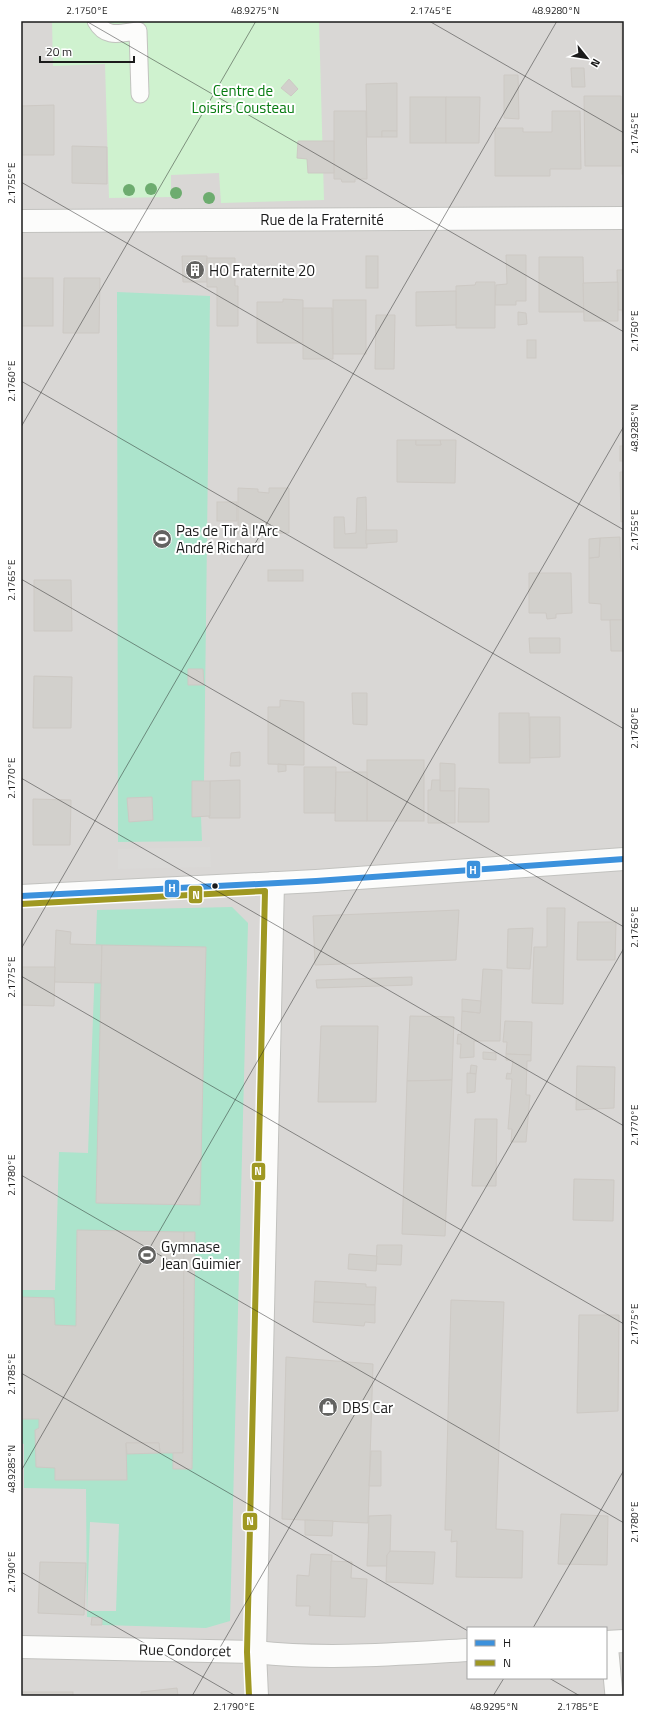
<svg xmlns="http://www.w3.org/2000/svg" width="645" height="1717" font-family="'Titillium Web',sans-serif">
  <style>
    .residential { fill: #d9d7d5; fill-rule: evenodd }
    .park { fill: #cff2cf }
    .pitch { fill: #ace4cc }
    .parking { fill: #dad9d7 }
    .building { fill: #d2d0cc; stroke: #cdc9c4 }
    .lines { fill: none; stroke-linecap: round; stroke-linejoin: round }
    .service-casing { stroke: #c2c2bf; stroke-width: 19 }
    .minor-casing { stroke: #c2c2bf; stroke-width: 24 }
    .service { stroke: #fcfcfb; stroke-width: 17 }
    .minor { stroke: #fcfcfb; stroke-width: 22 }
    .bus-1-casing { stroke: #fff; stroke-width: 9 }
    .bus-2-casing { stroke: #fff; stroke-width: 9 }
    .bus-1 { stroke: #3c91dc; stroke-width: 6 }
    .bus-2 { stroke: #9f9822; stroke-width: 6 }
    .tree { fill: #6dac6f }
    .ticks { fill: none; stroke: #1b1b1b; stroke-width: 1; stroke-opacity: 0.45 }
    .bus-dot { fill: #1b1b1b; stroke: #fff; stroke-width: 1.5 }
    .labels { text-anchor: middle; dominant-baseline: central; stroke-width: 4; stroke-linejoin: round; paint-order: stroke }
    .park-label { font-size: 15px; fill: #067b10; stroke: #fff }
    .street-label { font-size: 15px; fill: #1b1b1b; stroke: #fff }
    .poi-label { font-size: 15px; fill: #1b1b1b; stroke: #fff; text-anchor: start }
    .line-badge { stroke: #fff; stroke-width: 1.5 }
    .badge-label { font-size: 11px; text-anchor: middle; font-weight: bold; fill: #fff }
    .neatline { fill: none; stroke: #1b1b1b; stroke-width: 1.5 }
    .ticks-label { font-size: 10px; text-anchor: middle; fill: #1b1b1b }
  </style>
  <rect width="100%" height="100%" fill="#eae8e3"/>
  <!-- residential -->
  <path class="residential" d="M21,21H624V1696H21ZM468,1628H606V1678H468Z"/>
  <!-- park -->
  <polygon class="park" points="52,21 319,21 324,200 221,203 219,173 171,175 171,197 109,198 105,64 53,66"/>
  <!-- pitch -->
  <g class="pitch">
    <polygon points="117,292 210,296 204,781 192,782 192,817 201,817 202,841 118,842"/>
    <polygon points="232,907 248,923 230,1621 206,1628 102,1625 102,1618 87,1617 86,1489 24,1488 24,1444 21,1443 21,1290 55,1290 59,1152 88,1153 97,910"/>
  </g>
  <!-- parking -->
  <g class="parking">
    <polygon points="210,847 211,867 118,869 118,849"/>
    <polygon points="90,1522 119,1524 116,1611 87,1611"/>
  </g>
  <!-- building -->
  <g class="building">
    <polygon points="621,21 624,21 624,60 622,60"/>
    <polygon points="571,68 584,68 585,87 572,87"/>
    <polygon points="504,75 518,75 519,119 504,118"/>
    <polygon points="289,79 298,89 291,96 281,88"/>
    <polygon points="397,83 397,131 382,131 382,137 367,137 366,84"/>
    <polygon points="584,96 621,96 622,166 585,166"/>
    <rect x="410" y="97" width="36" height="46"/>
    <polygon points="446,97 480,97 479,143 446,143"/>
    <polygon points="54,105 54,155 21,155 21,106"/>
    <polygon points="334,111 366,111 367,179 355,179 355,182 342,182 341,179 334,179"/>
    <polygon points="552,111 580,111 581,169 550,169 550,176 495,176 495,128 523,128 523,132 552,132"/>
    <rect x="382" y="131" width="15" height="6"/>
    <polygon points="298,141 334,141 334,173 308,173 307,159 297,158"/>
    <rect x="622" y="142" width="2" height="32"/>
    <polygon points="72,146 107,147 107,184 72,183"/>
    <polygon points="506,255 526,255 526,301 516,301 516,305 495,305 496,285 507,284"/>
    <polygon points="182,256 207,256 207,282 183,282"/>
    <rect x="366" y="256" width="12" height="32"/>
    <polygon points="539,257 583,257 584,312 539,312"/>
    <polygon points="207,258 235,258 235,286 238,286 238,326 217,326 217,287 207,287"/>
    <polygon points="617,270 624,270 624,322 622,310 618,310"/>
    <rect x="21" y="278" width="32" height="48"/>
    <polygon points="64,278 100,278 99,333 63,333"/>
    <polygon points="476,282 495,282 495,328 456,328 456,286 475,285"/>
    <polygon points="618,282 618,321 584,321 583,283"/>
    <polygon points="456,291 456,325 416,326 416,292"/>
    <polygon points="283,299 303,300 303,343 257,343 257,302 283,302"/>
    <rect x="333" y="300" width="33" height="54"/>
    <polygon points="303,308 332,308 333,359 303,359"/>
    <polygon points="518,312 526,313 527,324 518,325"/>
    <polygon points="376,315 395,315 394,369 375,369"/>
    <rect x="527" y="340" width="9" height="18"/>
    <polygon points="397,440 416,440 416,445 441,445 440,440 456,440 455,483 397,482"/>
    <polygon points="416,440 440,440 441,445 416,445"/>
    <rect x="620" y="446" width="4" height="15"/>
    <polygon points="620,472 624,472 624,521 621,522"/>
    <polygon points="238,488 258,489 258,492 269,493 269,488 289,488 289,533 238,534"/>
    <polygon points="366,497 367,548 334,548 334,517 344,517 345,534 356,533 357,498"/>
    <rect x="217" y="502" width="20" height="19"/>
    <polygon points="366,530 397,530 397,542 366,544"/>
    <polygon points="620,537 622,620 601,620 601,604 589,603 589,558 599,557 600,538"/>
    <polygon points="600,538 599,557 589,558 589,539"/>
    <rect x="268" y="570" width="35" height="11"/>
    <polygon points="529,573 571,573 572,613 556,614 556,618 547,619 546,613 529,613"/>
    <polygon points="34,580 71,580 72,631 34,631"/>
    <polygon points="610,620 622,620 623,651 611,651"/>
    <polygon points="529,638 560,638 560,653 530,653"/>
    <polygon points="188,669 203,669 204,685 188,685"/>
    <polygon points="34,676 72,677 71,728 33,728"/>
    <polygon points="352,693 367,693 367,725 353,724"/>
    <polygon points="280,700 304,702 304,765 268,764 268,707 280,707"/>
    <polygon points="499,713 529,713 530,763 499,763"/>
    <polygon points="530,717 560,717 560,757 530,758"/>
    <polygon points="240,752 240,766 230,766 231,753"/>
    <rect x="367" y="760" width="57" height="61"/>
    <polygon points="440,763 455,764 455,791 440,791"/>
    <polygon points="278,764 286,765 286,771 278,772"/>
    <polygon points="304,767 336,767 335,813 304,813"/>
    <polygon points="336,772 367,772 367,821 335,821"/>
    <polygon points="240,780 240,818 209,818 210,781"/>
    <polygon points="432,780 440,780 440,791 455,791 455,823 428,823 428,790 431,790"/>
    <polygon points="192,781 210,781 210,816 192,817"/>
    <polygon points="459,788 489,789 489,822 458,822"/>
    <polygon points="152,797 153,820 129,822 127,798"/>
    <polygon points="33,799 71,800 70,845 33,845"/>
    <polygon points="547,908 565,908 563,1004 532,1003 534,947 547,947"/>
    <polygon points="459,910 456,960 315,965 313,916"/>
    <polygon points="578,922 616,922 615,960 577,960"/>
    <polygon points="533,928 530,969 507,968 508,929"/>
    <polygon points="56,930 71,932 70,944 102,945 101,983 54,982"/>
    <polygon points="102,945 206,947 200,1205 96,1203"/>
    <polygon points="21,967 55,967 54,1006 21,1005"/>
    <polygon points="483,969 502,970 500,1041 474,1041 474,1057 460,1058 461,1044 457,1044 458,1034 461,1035 462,1011 480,1013"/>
    <polygon points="412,977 412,985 317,988 316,980"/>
    <polygon points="462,999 481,1001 480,1013 462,1011"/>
    <polygon points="410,1016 454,1017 452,1080 407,1081"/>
    <polygon points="505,1021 532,1022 531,1055 506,1054 507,1042 503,1042"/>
    <polygon points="321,1026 378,1026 376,1102 318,1102"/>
    <polygon points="483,1052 496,1053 496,1060 483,1059"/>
    <polygon points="506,1054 531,1055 531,1061 527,1061 526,1095 530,1095 526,1142 511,1142 512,1129 508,1129 512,1079 506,1079 507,1073 511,1074 513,1060 506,1060"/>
    <polygon points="471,1065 477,1066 476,1074 470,1073"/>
    <polygon points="577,1066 615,1067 614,1108 576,1110"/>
    <polygon points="467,1073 476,1074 475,1092 467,1093"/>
    <polygon points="452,1080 445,1236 402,1234 407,1081"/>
    <polygon points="475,1119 497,1119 496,1186 472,1186"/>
    <polygon points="574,1179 614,1180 613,1221 573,1220"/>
    <polygon points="77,1230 184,1232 183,1453 160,1453 159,1443 126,1443 127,1480 55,1480 55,1468 36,1467 35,1430 39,1428 39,1419 21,1419 21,1297 54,1298 55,1325 76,1326"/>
    <polygon points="184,1232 195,1232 192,1469 173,1469 173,1453 183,1453"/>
    <polygon points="377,1245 402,1245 401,1265 376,1264"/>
    <polygon points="349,1254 377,1256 376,1271 348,1269"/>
    <polygon points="315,1281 366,1284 366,1287 376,1287 375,1305 314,1302"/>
    <polygon points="451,1300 504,1302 496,1529 523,1531 522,1578 456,1577 457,1541 451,1542 452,1530 445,1530"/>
    <polygon points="314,1302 375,1305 375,1323 365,1322 364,1326 313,1322"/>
    <polygon points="579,1315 619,1315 618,1411 577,1413"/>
    <polygon points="286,1357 373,1364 368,1523 282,1519"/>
    <polygon points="126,1443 159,1443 160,1453 127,1454"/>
    <polygon points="371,1451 381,1451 381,1486 369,1486"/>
    <polygon points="561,1514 608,1516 607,1565 558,1564"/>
    <polygon points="391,1515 390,1553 387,1555 387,1566 367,1566 369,1516"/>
    <polygon points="305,1520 333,1521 332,1536 305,1535"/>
    <polygon points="390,1551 435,1552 433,1584 386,1582 387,1555"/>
    <polygon points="311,1554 332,1555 330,1616 309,1615 310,1606 296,1606 297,1575 309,1576"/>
    <polygon points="331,1561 352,1562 351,1578 367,1579 365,1617 330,1616"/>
    <polygon points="40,1562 86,1563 84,1615 38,1613"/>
    <polygon points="92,1617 102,1618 102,1625 91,1625"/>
    <polygon points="177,1688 178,1696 141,1696 141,1692"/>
    <rect x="21" y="1692" width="52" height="4"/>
  </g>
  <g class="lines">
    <defs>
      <g id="service">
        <path d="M96,21C106,39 120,33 138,31L140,94"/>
        <polyline points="609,1642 614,1696"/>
      </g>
      <g id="minor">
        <polyline points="21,221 624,218"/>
        <polyline points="21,896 316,881 624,859"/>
        <polyline points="606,1642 624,1641"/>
        <path d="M21,1647L255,1652C326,1660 397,1654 468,1650"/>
        <polyline points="257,1696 255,1652 273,883"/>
      </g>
    </defs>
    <!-- service casing -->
    <use href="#service" class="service-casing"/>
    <!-- minor casing -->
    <use href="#minor" class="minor-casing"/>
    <!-- service -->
    <use href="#service" class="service"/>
    <!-- minor -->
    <use href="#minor" class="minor"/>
    <defs>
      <polyline id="bus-1" points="21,896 316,881 624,859"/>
      <polyline id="bus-2" points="21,904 265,891 247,1652 249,1696"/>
    </defs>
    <!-- bus-1 casing -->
    <use href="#bus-1" class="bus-1-casing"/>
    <!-- bus-2 casing -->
    <use href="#bus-2" class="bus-2-casing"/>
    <!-- bus-1 -->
    <use href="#bus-1" class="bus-1"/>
    <!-- bus-2 -->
    <use href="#bus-2" class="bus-2"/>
  </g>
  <!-- trees -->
  <g class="tree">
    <circle cx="151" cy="189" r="6"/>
    <circle cx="129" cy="190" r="6"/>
    <circle cx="176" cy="193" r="6"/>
    <circle cx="209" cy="198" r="6"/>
  </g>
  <!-- ticks -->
  <path class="ticks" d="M86,21L624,332M429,21L624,133M21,182L624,530M21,381L624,729M21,427L256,21M21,579L624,927M21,778L624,1126M21,949L557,21M21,976L624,1324M21,1175L624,1523M21,1373L468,1631M21,1471L624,426M21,1572L236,1696M533,1628L624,1470M549,1678L580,1696M192,1696L624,948M493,1696L504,1678"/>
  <!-- icons -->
  <defs>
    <symbol id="building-disc" viewBox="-11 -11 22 22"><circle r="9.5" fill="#636361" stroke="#fff"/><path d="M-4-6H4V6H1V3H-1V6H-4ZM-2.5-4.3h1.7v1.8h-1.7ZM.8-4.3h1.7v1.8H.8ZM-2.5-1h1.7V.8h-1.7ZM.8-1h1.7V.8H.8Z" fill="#fff"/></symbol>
    <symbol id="stadium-disc" viewBox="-11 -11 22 22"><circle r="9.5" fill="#636361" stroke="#fff"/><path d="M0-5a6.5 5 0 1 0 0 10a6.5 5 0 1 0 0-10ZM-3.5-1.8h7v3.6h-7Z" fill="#fff"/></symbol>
    <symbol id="shop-disc" viewBox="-11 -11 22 22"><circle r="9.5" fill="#636361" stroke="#fff"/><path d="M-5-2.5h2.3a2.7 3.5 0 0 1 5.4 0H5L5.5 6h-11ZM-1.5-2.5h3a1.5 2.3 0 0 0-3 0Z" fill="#fff"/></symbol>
  </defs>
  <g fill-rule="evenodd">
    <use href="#building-disc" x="184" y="259" width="22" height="22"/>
    <use href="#stadium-disc" x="151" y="528" width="22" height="22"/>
    <use href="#stadium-disc" x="136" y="1244" width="22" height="22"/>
    <use href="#shop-disc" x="317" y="1396" width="22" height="22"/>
  </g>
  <!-- markers -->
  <circle class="bus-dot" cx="215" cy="886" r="3.5"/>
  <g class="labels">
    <!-- park labels -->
    <g class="park-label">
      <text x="243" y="90">Centre de<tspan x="243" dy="17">Loisirs Cousteau</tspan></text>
    </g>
    <!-- street labels -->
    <g class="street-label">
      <text x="322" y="219">Rue de la Fraternité</text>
      <text transform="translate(185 1650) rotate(1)">Rue Condorcet</text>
    </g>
    <!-- poi labels -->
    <g class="poi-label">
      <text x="209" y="270">HO Fraternite 20</text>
      <text x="176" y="530">Pas de Tir à l'Arc<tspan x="176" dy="17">André Richard</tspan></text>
      <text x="161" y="1246">Gymnase<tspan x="161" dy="17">Jean Guimier</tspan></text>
      <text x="342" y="1407">DBS Car</text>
    </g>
  </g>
  <g class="line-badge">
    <rect x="466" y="860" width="15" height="19" rx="4" fill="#3c91dc"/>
    <rect x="164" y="879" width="16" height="19" rx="4" fill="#3c91dc"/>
    <rect x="188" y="885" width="15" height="19" rx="4" fill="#9f9822"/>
    <rect x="251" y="1162" width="15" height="19" rx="4" fill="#9f9822"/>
    <rect x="242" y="1512" width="16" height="19" rx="4" fill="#9f9822"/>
  </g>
  <g class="badge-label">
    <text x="473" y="874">H</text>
    <text x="172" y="892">H</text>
    <text x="196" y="899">N</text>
    <text x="258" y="1175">N</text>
    <text x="250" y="1525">N</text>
  </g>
  <!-- border -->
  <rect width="645" height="1717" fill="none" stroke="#ffffff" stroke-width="44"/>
  <!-- legend -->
  <rect x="467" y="1627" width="140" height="52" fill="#ffffff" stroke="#a4a4a4"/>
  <rect x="475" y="1640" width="20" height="6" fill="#3c91dc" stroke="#a4a4a4"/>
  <text x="503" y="1647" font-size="12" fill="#1b1b1b">H</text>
  <rect x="475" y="1660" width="20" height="6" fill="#9f9822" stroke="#a4a4a4"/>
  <text x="503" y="1667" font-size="12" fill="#1b1b1b">N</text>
  <!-- north arrow -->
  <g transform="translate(587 58) rotate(120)" stroke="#ffffff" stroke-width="3" paint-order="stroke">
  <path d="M0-3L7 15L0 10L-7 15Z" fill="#1b1b1b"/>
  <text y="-6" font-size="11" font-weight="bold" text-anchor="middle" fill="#1b1b1b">N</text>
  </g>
  <!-- scale -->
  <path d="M40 56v6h94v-6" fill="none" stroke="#1b1b1b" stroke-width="2"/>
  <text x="46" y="56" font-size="12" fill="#1b1b1b" stroke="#ffffff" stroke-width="3" paint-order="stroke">20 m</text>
  <rect x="22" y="22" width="601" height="1673" class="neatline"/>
  <g class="ticks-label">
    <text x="87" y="14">2.1750°E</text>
    <text x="255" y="14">48.9275°N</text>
    <text x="431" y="14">2.1745°E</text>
    <text x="556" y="14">48.9280°N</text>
    <text transform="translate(634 133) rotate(-90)" y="4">2.1745°E</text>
    <text transform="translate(11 183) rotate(-90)" y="4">2.1755°E</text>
    <text transform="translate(634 331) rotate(-90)" y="4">2.1750°E</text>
    <text transform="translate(11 381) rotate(-90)" y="4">2.1760°E</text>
    <text transform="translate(634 428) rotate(-90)" y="4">48.9285°N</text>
    <text transform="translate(634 530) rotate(-90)" y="4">2.1755°E</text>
    <text transform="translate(11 580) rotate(-90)" y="4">2.1765°E</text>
    <text transform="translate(634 728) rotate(-90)" y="4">2.1760°E</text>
    <text transform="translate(11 778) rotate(-90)" y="4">2.1770°E</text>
    <text transform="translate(634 927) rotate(-90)" y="4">2.1765°E</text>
    <text transform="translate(11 977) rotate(-90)" y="4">2.1775°E</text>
    <text transform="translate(634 1125) rotate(-90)" y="4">2.1770°E</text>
    <text transform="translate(11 1175) rotate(-90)" y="4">2.1780°E</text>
    <text transform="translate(634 1324) rotate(-90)" y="4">2.1775°E</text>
    <text transform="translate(11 1374) rotate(-90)" y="4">2.1785°E</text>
    <text transform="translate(11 1469) rotate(-90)" y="4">48.9285°N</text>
    <text transform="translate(634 1522) rotate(-90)" y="4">2.1780°E</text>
    <text transform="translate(11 1572) rotate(-90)" y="4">2.1790°E</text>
    <text x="234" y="1710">2.1790°E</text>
    <text x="494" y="1710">48.9295°N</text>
    <text x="578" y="1710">2.1785°E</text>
  </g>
</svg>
